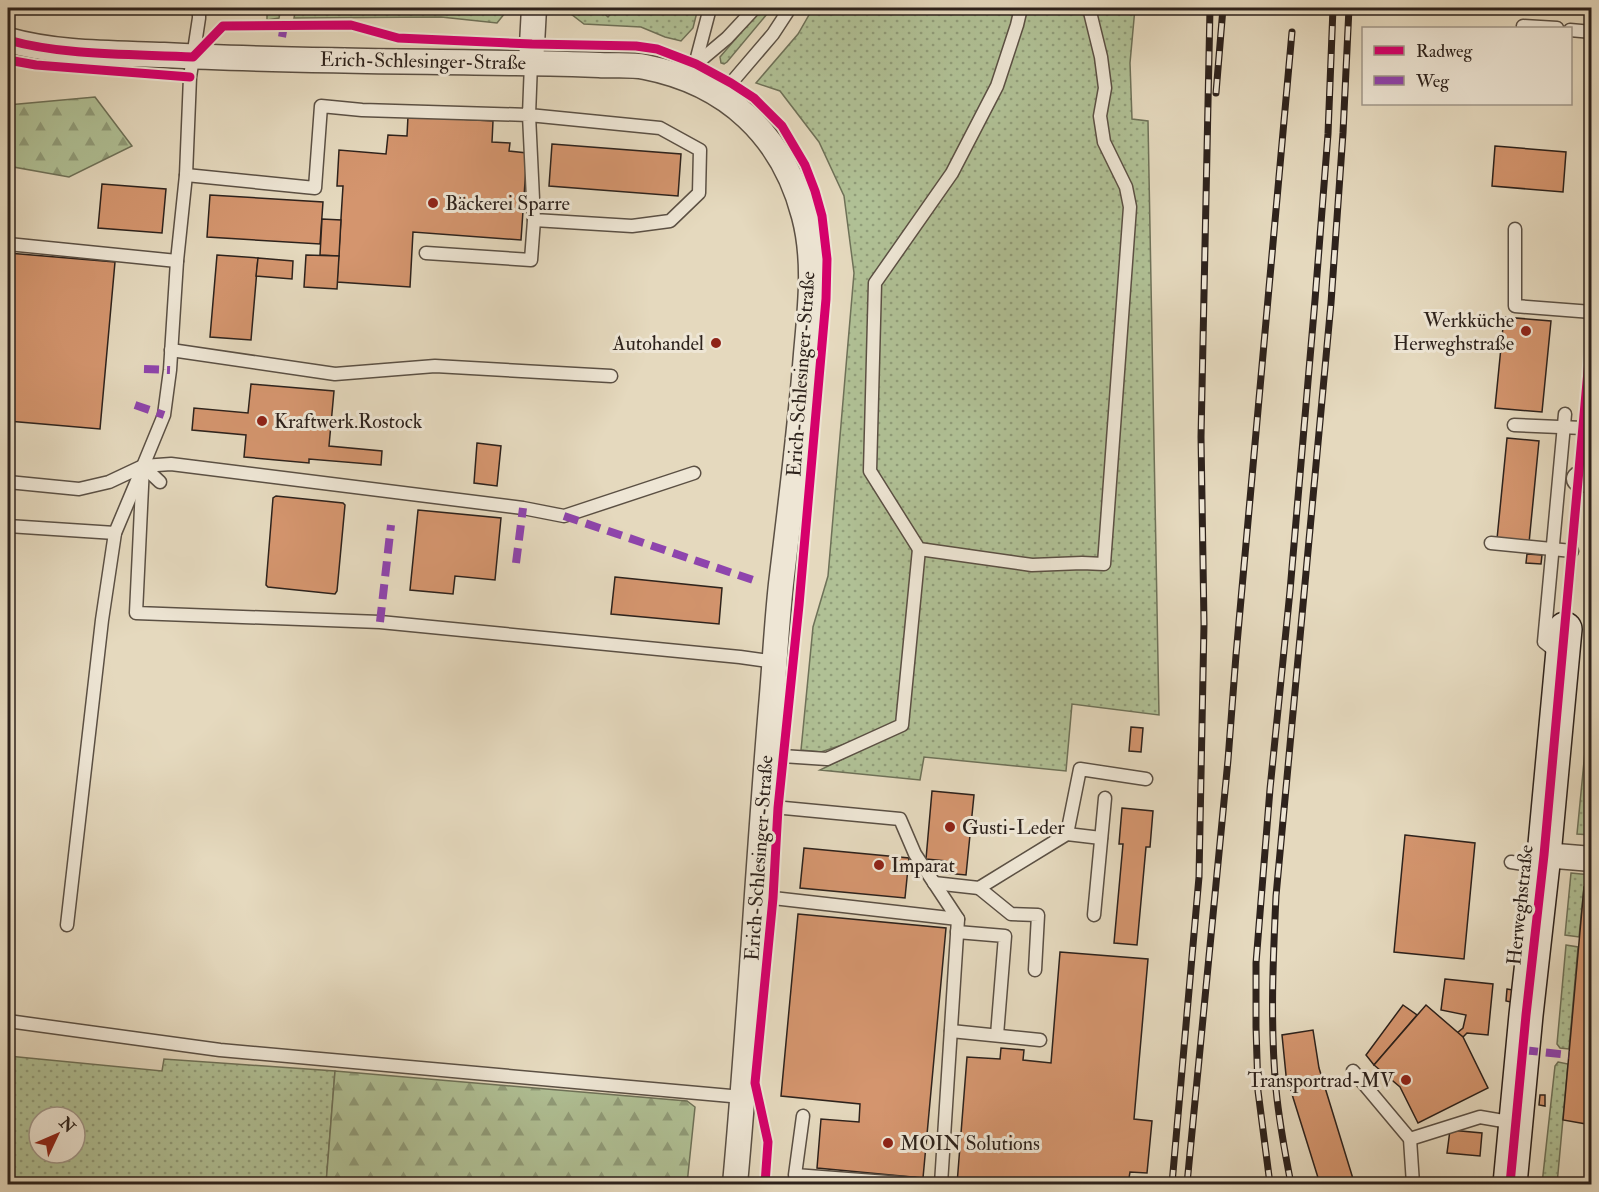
<svg xmlns="http://www.w3.org/2000/svg" width="1599" height="1192" font-family="'IM FELL Double Pica',serif">
  <style>
    .grass { fill: url(#grass-dots); stroke: #6e7158; stroke-width: 1.5; fill-rule: evenodd }
    .forest { fill: url(#forest-firs); stroke: #6e7158; stroke-width: 1.5 }
    .building { fill: #d4956e; stroke: #2d221c; stroke-width: 1.5 }
    .lines { fill: none; stroke-linecap: round; stroke-linejoin: round }
    .lane-casing { stroke: #5b5044; stroke-width: 15 }
    .street-casing { stroke: #5b5044; stroke-width: 27 }
    .secondary-casing { stroke: #2d221c; stroke-width: 36 }
    .lane { stroke: #eee6d5; stroke-width: 12 }
    .street { stroke: #eee6d5; stroke-width: 24 }
    .secondary { stroke: #eee6d5; stroke-width: 33 }
    .rail-casing { stroke: #2d221c; stroke-width: 7 }
    .rail { stroke: #eee6d5; stroke-width: 4.5; stroke-dasharray: 14; stroke-linecap: butt }
    .quiet { stroke: #8e44ad; stroke-width: 8; stroke-dasharray: 15 8; stroke-linecap: butt }
    .cycleway-casing { stroke: #eee6d5; stroke-width: 13 }
    .cycleway { stroke: #d6006c; stroke-width: 9 }
    .poi-dot { fill: #8f2418; stroke: #eee6d5; stroke-width: 2 }
    .labels { text-anchor: middle; dominant-baseline: central; stroke-width: 6; stroke-linejoin: round; paint-order: stroke }
    .street-label { font-size: 20px; fill: #2d221c; stroke: #eee6d5 }
    .poi-label { font-size: 20px; fill: #2d221c; stroke: #eee6d5; text-anchor: start }
  </style>
  <defs>
    <pattern id="grass-dots" width="8" height="8" patternUnits="userSpaceOnUse" patternTransform="scale(1.5)"><rect width="8" height="8" fill="#b0c095"/><path d="M2 2h.1M6 6h.1" fill="none" stroke="#909c79" stroke-width="1.8" stroke-linecap="round"/></pattern>
    <pattern id="forest-firs" width="22" height="20" patternUnits="userSpaceOnUse" patternTransform="scale(1.5)"><rect width="22" height="20" fill="#b0c095"/><path d="M5 1l3.5 6h-7zM16 11l3.5 6h-7z" fill="#909c79"/></pattern>
  </defs>
  <rect width="100%" height="100%" fill="#e5d9be"/>
  <filter id="stains"><feTurbulence type="fractalNoise" baseFrequency=".00333" numOctaves="4"/><feColorMatrix values="0 0 0 0 .2 0 0 0 0 .09 0 0 0 0 .02 0 0 0 .5 -.17"/></filter>
  <radialGradient id="worn" r=".72"><stop offset=".6" stop-color="#630" stop-opacity="0"/><stop offset="1" stop-color="#630" stop-opacity=".3"/></radialGradient>
  <!-- grass -->
  <g class="grass">
    <polygon points="267,8 281,8 279,18 267,20"/>
    <polygon points="296,8 509,8 497,23 441,17 294,18"/>
    <polygon points="567,8 598,8 608,17 616,8 664,8 681,11 698,8 693,28 681,41 665,37 641,27 584,24 571,14"/>
    <polygon points="762,8 772,8 727,62 724,64 721,63 720,57"/>
    <polygon points="813,8 1135,8 1130,63 1132,119 1148,121 1159,715 1072,704 1066,771 924,757 920,780 820,770 857,752 851,742 821,752 801,750 813,627 828,576 854,273 844,196 819,142 780,91 756,83 798,34"/>
    <polygon points="1591,689 1592,806 1589,827 1591,827 1591,835 1577,834"/>
    <polygon points="1571,873 1591,875 1591,888 1584,887 1579,937 1565,935"/>
    <polygon points="1566,945 1578,947 1569,1049 1560,1048 1557,1044"/>
    <path d="M8,1056L162,1071L164,1059L335,1071L326,1184H8ZM39,1117H75V1153H39Z"/>
    <polygon points="1558,1062 1568,1064 1557,1184 1542,1184 1555,1066"/>
  </g>
  <!-- forest -->
  <g class="forest">
    <polygon points="95,97 132,146 69,177 8,166 8,105"/>
    <polygon points="335,1071 687,1101 695,1107 687,1184 326,1184"/>
  </g>
  <!-- building -->
  <g class="building">
    <polygon points="408,116 493,121 492,142 510,143 509,151 527,153 521,240 413,232 410,287 337,282 343,186 337,186 339,150 386,154 388,135 407,136"/>
    <polygon points="552,144 681,154 678,196 549,186"/>
    <polygon points="1495,146 1566,152 1563,192 1492,186"/>
    <polygon points="102,184 166,189 162,233 98,228"/>
    <polygon points="210,195 323,202 320,244 207,237"/>
    <polygon points="322,219 341,220 339,256 320,255"/>
    <polygon points="8,253 115,262 100,429 8,421"/>
    <polygon points="217,255 258,258 251,340 210,337"/>
    <polygon points="306,255 339,256 337,289 304,287"/>
    <polygon points="258,258 293,261 292,279 256,276"/>
    <polygon points="1504,317 1551,321 1542,412 1495,408"/>
    <polygon points="251,384 334,391 329,446 382,451 381,465 309,459 309,463 244,457 246,435 192,430 194,408 248,413"/>
    <polygon points="1507,438 1539,441 1529,543 1497,539"/>
    <polygon points="477,443 501,446 497,486 474,483"/>
    <polygon points="276,496 343,503 345,505 337,591 335,594 268,587 266,585 273,498"/>
    <polygon points="418,510 501,518 495,580 455,576 453,594 410,590"/>
    <polygon points="1527,554 1542,555 1541,564 1526,563"/>
    <polygon points="615,577 722,588 719,624 611,614"/>
    <polygon points="1131,727 1143,728 1141,752 1129,751"/>
    <polygon points="932,791 974,795 966,875 945,873 946,861 926,859"/>
    <polygon points="1122,808 1153,811 1150,847 1146,847 1137,945 1114,943 1123,844 1119,844"/>
    <polygon points="1405,835 1475,843 1464,959 1394,952"/>
    <polygon points="804,848 909,858 905,898 800,888"/>
    <polygon points="1584,887 1592,888 1592,1125 1563,1120"/>
    <polygon points="798,914 946,928 923,1178 817,1168 821,1119 859,1122 860,1104 781,1096"/>
    <polygon points="1060,952 1148,959 1134,1119 1152,1121 1147,1173 1130,1172 1128,1184 957,1184 967,1057 1000,1059 1001,1048 1024,1050 1023,1060 1051,1063"/>
    <polygon points="1445,979 1493,984 1488,1035 1467,1033 1463,1037 1457,1033 1463,1028 1466,1015 1441,1010"/>
    <polygon points="1507,989 1513,990 1511,1002 1506,1001"/>
    <polygon points="1403,1005 1417,1015 1374,1065 1366,1055"/>
    <polygon points="1426,1005 1463,1037 1488,1088 1418,1123 1400,1087 1374,1065"/>
    <polygon points="1313,1030 1319,1068 1354,1182 1361,1179 1363,1184 1320,1184 1286,1075 1282,1035"/>
    <polygon points="1540,1095 1545,1095 1545,1106 1539,1105"/>
    <polygon points="1450,1130 1482,1133 1480,1156 1447,1153"/>
  </g>
  <g class="lines">
    <defs>
      <g id="lane">
        <polyline points="1021,8 1017,25 997,86 952,173 875,283 870,471 919,549 1032,565 1082,563 1104,564 1130,207 1126,187 1104,142 1100,116 1105,88 1101,57 1089,8"/>
        <polyline points="1523,26 1557,28"/>
        <polyline points="1570,30 1592,32"/>
        <polyline points="696,64 727,38 755,8"/>
        <polyline points="695,65 710,8"/>
        <polyline points="720,96 773,34 790,8"/>
        <polyline points="186,175 315,188 321,106 362,110 529,115 660,128 700,150 699,193 670,221 632,226 534,220 529,115 531,63"/>
        <polyline points="1515,229 1515,306 1592,312"/>
        <polyline points="8,244 177,261"/>
        <polyline points="426,253 531,260 534,220"/>
        <polyline points="171,350 335,374 435,366 611,376"/>
        <polyline points="1514,425 1583,428"/>
        <polyline points="143,466 136,613 380,622 740,657 775,662"/>
        <polyline points="143,466 171,464 523,508 564,516 694,473"/>
        <polyline points="143,466 160,482"/>
        <polyline points="8,482 79,489 109,482 143,466 164,415 170,370 177,261 186,175 190,77 199,18 199,8"/>
        <polyline points="8,526 115,533"/>
        <polyline points="1491,543 1572,551"/>
        <polyline points="1559,654 1544,642 1565,414"/>
        <polyline points="767,755 827,759 902,725 919,549"/>
        <polyline points="763,806 900,819 915,854 958,919 941,1184"/>
        <polyline points="1067,834 1080,769 1146,779"/>
        <polyline points="1511,862 1542,867"/>
        <polyline points="934,883 979,888 1067,834 1101,838"/>
        <polyline points="979,888 1011,914 1038,915 1035,970"/>
        <polyline points="756,897 773,898 958,919"/>
        <polyline points="1094,915 1105,798"/>
        <polyline points="67,925 102,620 115,533 139,476"/>
        <polyline points="957,932 1005,936 997,1035"/>
        <polyline points="8,1021 220,1050 742,1097"/>
        <polyline points="951,1031 1040,1040"/>
        <polyline points="1353,1071 1410,1139 1413,1184"/>
        <polyline points="803,1116 795,1175 914,1184"/>
        <polyline points="1410,1139 1480,1117 1515,1123"/>
      </g>
      <g id="street">
        <path d="M8,40C58,54 112,53 164,55C281,61 398,61 515,63C543,63 571,64 599,65C614,66 630,64 645,67C727,83 783,135 804,216C816,261 810,309 806,354C800,431 790,508 781,584C777,621 775,658 772,695C758,858 750,1022 735,1184"/>
        <polyline points="531,63 534,8"/>
        <polyline points="1579,479 1592,480"/>
        <polyline points="1544,855 1592,859"/>
      </g>
      <polyline id="secondary" points="1510,1184 1526,1015 1544,855 1565,629"/>
    </defs>
    <!-- lane casing -->
    <use href="#lane" class="lane-casing"/>
    <!-- street casing -->
    <use href="#street" class="street-casing"/>
    <!-- secondary casing -->
    <use href="#secondary" class="secondary-casing"/>
    <!-- lane -->
    <use href="#lane" class="lane"/>
    <!-- street -->
    <use href="#street" class="street"/>
    <!-- secondary -->
    <use href="#secondary" class="secondary"/>
    <defs>
      <g id="rail">
        <polyline points="1216,93 1223,8"/>
        <polyline points="1172,1184 1199,877 1204,624 1201,437 1210,8"/>
        <polyline points="1187,1184 1228,760 1236,655 1292,32"/>
        <polyline points="1270,1184 1258,1091 1256,1027 1256,963 1270,789 1290,591 1315,300 1328,134 1333,8"/>
        <path d="M1291,1184C1285,1153 1279,1121 1276,1089C1270,1024 1273,960 1276,896L1331,303L1343,133L1349,8"/>
      </g>
    </defs>
    <!-- rail casing -->
    <use href="#rail" class="rail-casing"/>
    <!-- rail -->
    <use href="#rail" class="rail"/>
    <!-- quiet -->
    <g class="quiet">
      <polyline points="282,37 287,8"/>
      <polyline points="144,369 170,370"/>
      <polyline points="135,405 164,415"/>
      <polyline points="564,516 753,580"/>
      <polyline points="516,563 523,508"/>
      <polyline points="380,622 391,525"/>
      <polyline points="1523,1050 1569,1055"/>
    </g>
    <defs>
      <g id="cycleway">
        <path d="M8,40C64,56 133,54 193,57L223,26L351,25L398,38L532,44L636,46L657,49L696,64L731,83L754,98L782,126L805,165L815,191L822,216L827,259L826,299L799,605L778,808L773,898L755,1083L768,1142L765,1184"/>
        <polyline points="8,60 36,65 190,77"/>
        <polyline points="1510,1184 1526,1015 1544,855 1592,327"/>
      </g>
    </defs>
    <!-- cycleway casing -->
    <use href="#cycleway" class="cycleway-casing"/>
    <!-- cycleway -->
    <use href="#cycleway" class="cycleway"/>
  </g>
  <!-- markers -->
  <g class="poi-dot">
    <circle cx="433" cy="203" r="6"/>
    <circle cx="1526" cy="331" r="6"/>
    <circle cx="716" cy="343" r="6"/>
    <circle cx="262" cy="421" r="6"/>
    <circle cx="950" cy="827" r="6"/>
    <circle cx="879" cy="865" r="6"/>
    <circle cx="1406" cy="1080" r="6"/>
    <circle cx="888" cy="1143" r="6"/>
  </g>
  <g class="labels">
    <!-- street labels -->
    <g class="street-label">
      <text transform="translate(423 61) rotate(1)">Erich-Schlesinger-Straße</text>
      <text transform="translate(801 374) rotate(-86)">Erich-Schlesinger-Straße</text>
      <text transform="translate(759 858) rotate(-86)">Erich-Schlesinger-Straße</text>
      <text transform="translate(1520 905) rotate(-84)">Herweghstraße</text>
    </g>
    <!-- poi labels -->
    <g class="poi-label">
      <text x="445" y="203">Bäckerei Sparre</text>
      <text x="1514" y="320" text-anchor="end">Werkküche<tspan x="1514" dy="23">Herweghstraße</tspan></text>
      <text x="704" y="343" text-anchor="end">Autohandel</text>
      <text x="274" y="421">Kraftwerk.Rostock</text>
      <text x="962" y="827">Gusti-Leder</text>
      <text x="891" y="865">Imparat</text>
      <text x="1394" y="1080" text-anchor="end">Transportrad-MV</text>
      <text x="900" y="1143">MOIN Solutions</text>
    </g>
  </g>
  <!-- margin -->
  <rect width="1599" height="1192" fill="none" stroke="#e5d9be" stroke-width="30"/>
  <rect x="9" y="9" width="1581" height="1174" fill="none" stroke="#2d221c" stroke-width="3"/>
  <rect x="15" y="15" width="1569" height="1162" fill="none" stroke="#2d221c" stroke-width="1.5"/>
  <!-- legend -->
  <rect x="1362" y="27" width="210" height="78" fill="#eee6d5" stroke="#a1988b" stroke-width="1.5"/>
  <rect x="1374" y="46" width="30" height="9" fill="#d6006c" stroke="#a1988b" stroke-width="1.5"/>
  <text x="1416" y="57" font-size="18" fill="#2d221c">Radweg</text>
  <rect x="1374" y="76" width="30" height="9" fill="#8e44ad" stroke="#a1988b" stroke-width="1.5"/>
  <text x="1416" y="87" font-size="18" fill="#2d221c">Weg</text>
  <!-- north arrow -->
  <g transform="translate(57 1135) rotate(46)"><circle r="28" fill="#eee6d5" stroke="#a1988b" stroke-width="1.5"/>
  <path d="M0-4.5L10 22L0 15L-10 22Z" fill="#8f2418"/>
  <text y="-9" font-size="16" font-weight="bold" text-anchor="middle" fill="#2d221c">N</text>
  </g>
  <rect width="100%" height="100%" filter="url(#stains)"/>
  <rect width="100%" height="100%" fill="url(#worn)"/>
</svg>
